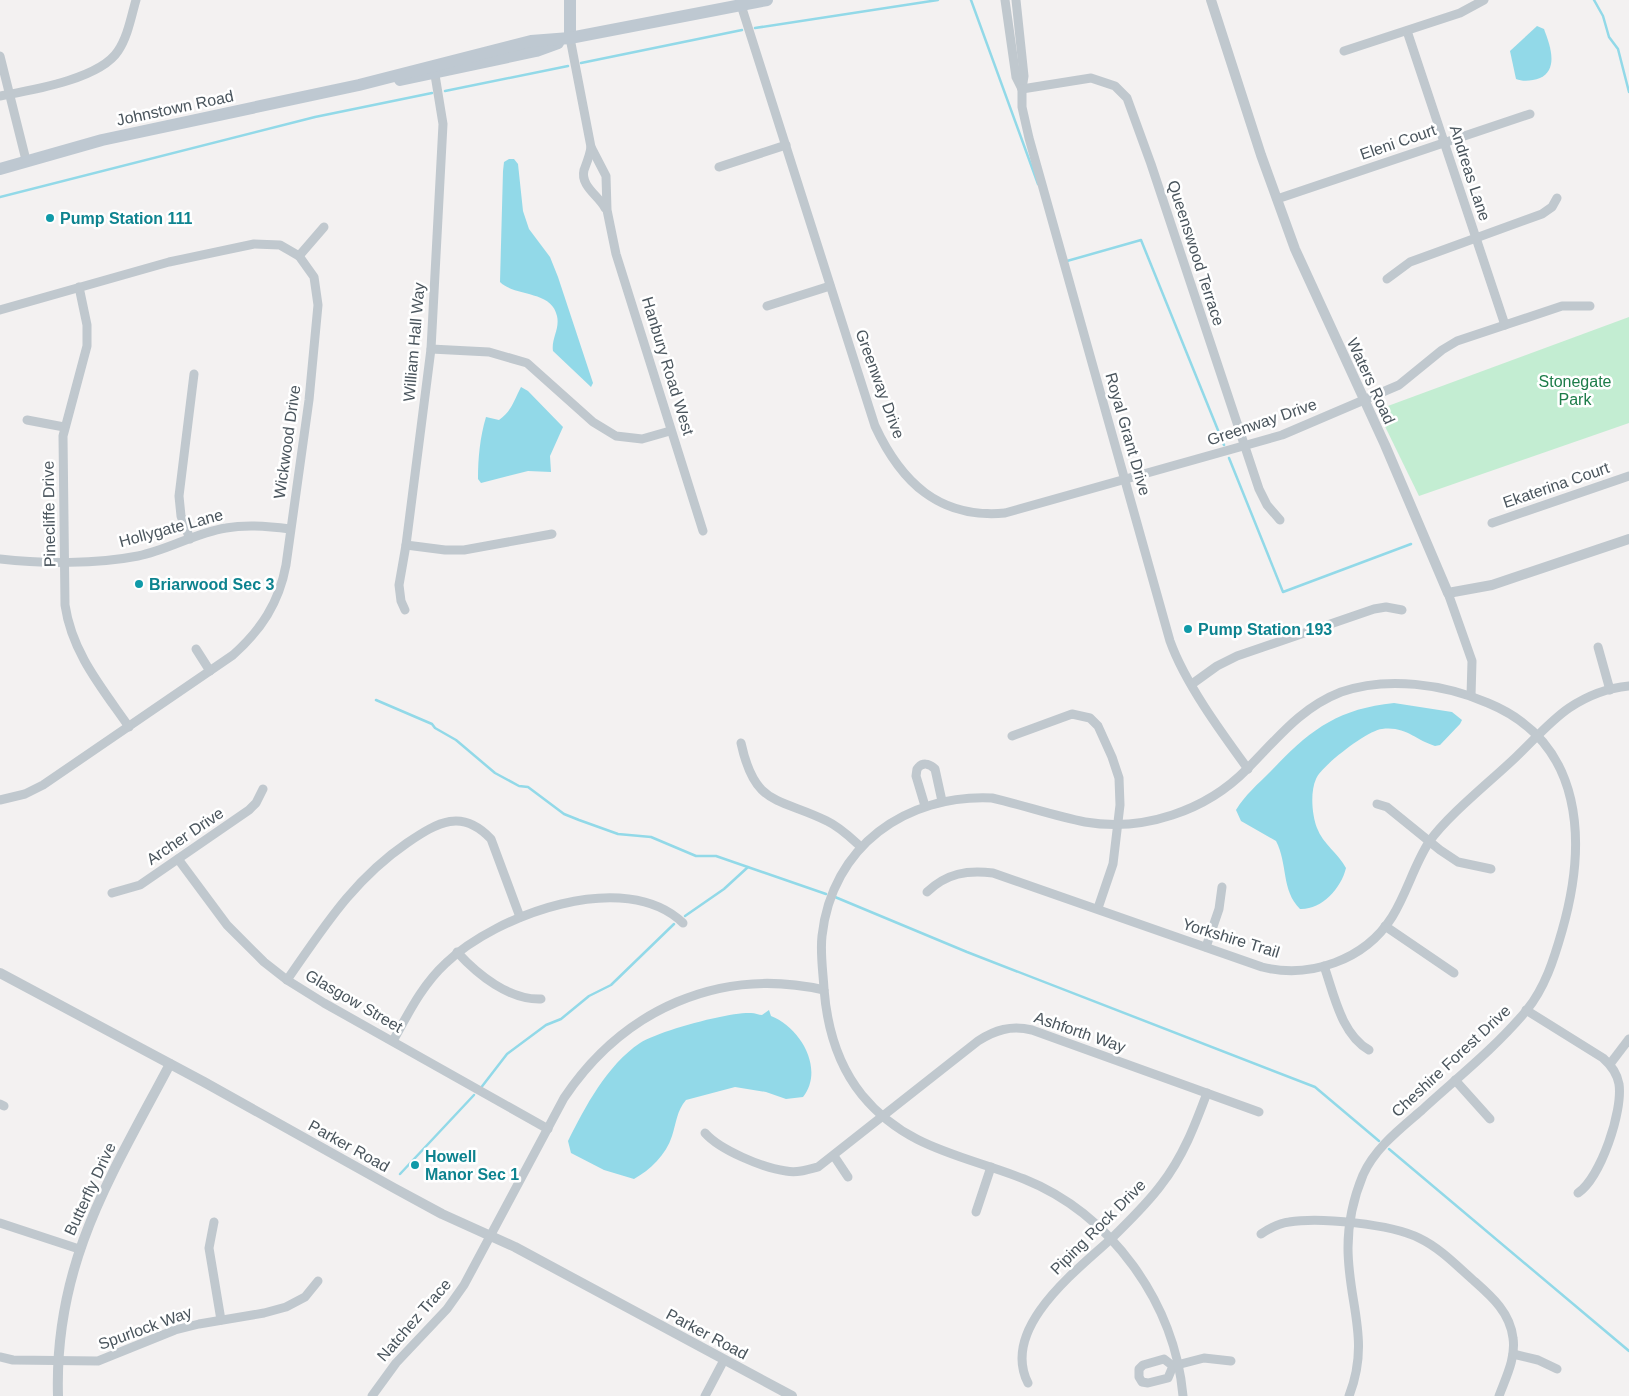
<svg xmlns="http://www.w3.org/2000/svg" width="1629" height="1396" font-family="Helvetica,sans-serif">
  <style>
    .green { fill: #c3edd2 }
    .water { fill: #92d9e8 }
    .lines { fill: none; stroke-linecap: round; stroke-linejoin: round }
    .stream { stroke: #92d9e8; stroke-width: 2.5 }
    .minor { stroke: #c0c8ce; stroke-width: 9 }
    .tertiary { stroke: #c0c8ce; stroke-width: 10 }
    .secondary { stroke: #bec8d1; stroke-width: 12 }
    .culture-dot { fill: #0f9aa8; stroke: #fff; stroke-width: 2 }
    .labels { text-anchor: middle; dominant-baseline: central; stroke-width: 5; stroke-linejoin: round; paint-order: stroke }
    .street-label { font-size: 16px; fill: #4a555d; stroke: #fff }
    .culture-label { font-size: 16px; font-weight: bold; fill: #0d838f; stroke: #fff; text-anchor: start }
    .park-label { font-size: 16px; fill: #1d7c49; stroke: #fff }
  </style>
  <rect width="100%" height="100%" fill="#f3f1f1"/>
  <!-- green -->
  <polygon class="green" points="1629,317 1629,423 1419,496 1377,410"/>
  <!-- water -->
  <g class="water">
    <path d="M1537,26L1544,29C1550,45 1559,69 1540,78C1532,81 1523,82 1516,79L1510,51Z"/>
    <path d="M509,159H514L518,164L523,211L529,229L550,257L558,277L593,383L591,387L553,351C551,339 560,329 557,316C552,290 515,297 500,282L503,171L504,162Z"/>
    <path d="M521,387L528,391L563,427L550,456L551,472L528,471L481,483L478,479C478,458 480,437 486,417L499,420C512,411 514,400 521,387Z"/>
    <path d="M1394,703L1452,712L1462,720L1460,724L1440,745L1435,746C1415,740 1406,726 1382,729C1368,730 1321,766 1316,779C1310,792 1312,815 1317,828C1323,844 1338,853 1346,868C1341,889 1321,910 1300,909C1281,890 1288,864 1276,841L1241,821L1236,810C1245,795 1258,784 1270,772C1309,731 1336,709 1394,703Z"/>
    <path d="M769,1010L771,1016C800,1027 825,1069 803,1097L786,1099L766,1092L735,1087L686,1100C677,1110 676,1124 672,1136C666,1155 650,1170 634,1179L604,1170L571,1153L568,1141C585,1107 607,1065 640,1043C659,1031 728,1012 751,1013C755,1013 759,1015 762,1015Z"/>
  </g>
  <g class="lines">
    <!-- stream -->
    <g class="stream">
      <polyline points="971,0 1038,184"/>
      <polyline points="1594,0 1603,16 1609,37 1618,49 1629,92"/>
      <polyline points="755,28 938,0"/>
      <polyline points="581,63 742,30"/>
      <polyline points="445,91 568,66"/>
      <polyline points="0,197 315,117 432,93"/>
      <polyline points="1067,261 1141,240 1224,445"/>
      <polyline points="1229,458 1283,592 1411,544"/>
      <polyline points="376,700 432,724 435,728 456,740 495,773 519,786 528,787 564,814 579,820 618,834 651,837 696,856 716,856 826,894"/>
      <polyline points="835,897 967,952 1315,1087 1379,1141"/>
      <polyline points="685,916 724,889 748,867"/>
      <polyline points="480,1089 507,1054 546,1025 561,1019 589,996 611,985 674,924"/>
      <polyline points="1389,1149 1629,1351"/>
      <polyline points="400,1174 474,1095"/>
    </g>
    <!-- minor -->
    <g class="minor">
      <polyline points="1005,0 1016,77 1022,89"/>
      <path d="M1016,0L1024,76L1022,89V107L1029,138L1170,641C1185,683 1221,732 1248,769"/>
      <path d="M741,5L875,426C901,482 939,519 1005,513L1282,435L1399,385L1442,350L1457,341L1562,306H1590"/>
      <polyline points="1407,31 1505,325"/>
      <polyline points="570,38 591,147 606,176 607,210 616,254 703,531"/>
      <polyline points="1344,51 1460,13 1484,0"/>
      <polyline points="0,56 26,160"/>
      <polyline points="1022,89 1091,78 1115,86 1127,98 1151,164 1259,489 1267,505 1280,520"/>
      <path d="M0,96C32,90 100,79 118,51C128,36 131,17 136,0"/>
      <path d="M591,147C590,155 587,162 584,170C580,186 599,196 605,208"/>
      <polyline points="719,167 786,145"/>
      <polyline points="1277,199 1530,114"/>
      <polyline points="299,256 324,227"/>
      <polyline points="1387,279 1410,262 1542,214 1552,207 1557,198"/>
      <path d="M79,287L87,325V346L63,436L65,605C72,653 102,688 129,727"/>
      <polyline points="767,306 830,286"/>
      <path d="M0,310L169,262L254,244L280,245L299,256L314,277L318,305L309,400L286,565C279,603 261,630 233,655L43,785L25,794L0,800"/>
      <polyline points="431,349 489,352 527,363 593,422 616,436 642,439 670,431"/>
      <polyline points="27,420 64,427"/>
      <polyline points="1492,523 1629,476"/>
      <polyline points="190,539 181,516 179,496 194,374"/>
      <polyline points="406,545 445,550 464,550 552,534"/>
      <path d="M0,559C42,564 97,564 138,556C168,550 195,533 226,528C247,524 269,526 290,529"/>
      <polyline points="1448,593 1472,661 1471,696"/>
      <polyline points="405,610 401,601 399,585 406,545 431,349 443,124 435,75"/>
      <polyline points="1598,647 1610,690"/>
      <polyline points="196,649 210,671"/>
      <polyline points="1192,684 1217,666 1237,656 1374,609 1386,607 1402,610"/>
      <polyline points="1012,736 1072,714 1090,718 1098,726 1112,757 1119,778 1120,805 1113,864 1098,908"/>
      <path d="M741,743C755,807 778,797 827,821C840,827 851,838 861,847"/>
      <polyline points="1377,804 1387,807 1440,850 1458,862 1491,869"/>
      <path d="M925,806L916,776L917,769C922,762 929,763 935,769L942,801"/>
      <polyline points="178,859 227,925 264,962 287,980 324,1003 548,1129"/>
      <path d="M927,892C947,873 967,870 993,873L1262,967C1310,979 1365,960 1392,917C1407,893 1414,865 1429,842C1448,815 1491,781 1516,757C1533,741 1550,721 1569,708C1587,696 1607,688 1629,686"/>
      <polyline points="112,893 140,885 249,810 256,803 263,789"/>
      <polyline points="1385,926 1454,973"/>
      <polyline points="1206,947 1219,909 1222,887"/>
      <path d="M457,952C478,975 509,1000 541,999"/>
      <path d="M1324,966C1334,994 1341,1034 1369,1050"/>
      <path d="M287,980C324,927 353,880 407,843C438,822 462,808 491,839L520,917"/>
      <path d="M1526,1010L1603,1058C1611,1065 1617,1073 1619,1084C1623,1111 1601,1177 1578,1193"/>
      <path d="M393,1041C408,1014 422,985 446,963C496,915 625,867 683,923"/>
      <polyline points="1610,1064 1629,1039"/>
      <polyline points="1455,1080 1490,1119"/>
      <polyline points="0,1104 4,1106"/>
      <path d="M705,1133C720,1150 763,1168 786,1171C797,1173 807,1170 818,1167L978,1041C995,1030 1011,1025 1032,1030L1259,1112"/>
      <polyline points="834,1156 848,1177"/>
      <polyline points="976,1212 991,1167"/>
      <polyline points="214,1222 209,1248 221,1320"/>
      <polyline points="0,1223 79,1249"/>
      <path d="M1261,1234C1270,1228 1279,1223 1289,1222C1320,1217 1391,1224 1419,1238C1440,1248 1456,1265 1473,1280C1491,1296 1510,1312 1513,1338C1516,1358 1506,1377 1499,1396"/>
      <polyline points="1513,1354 1538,1360 1557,1369"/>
      <polyline points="0,1357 13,1360 98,1361 175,1330 199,1324 264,1313 286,1307 305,1297 318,1281"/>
      <polyline points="1173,1366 1168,1378 1148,1383 1142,1382 1139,1377 1139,1369 1143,1365 1164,1359 1173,1366 1204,1358 1231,1361"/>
      <path d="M1028,1383C1000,1328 1077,1270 1112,1238C1129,1221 1147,1204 1161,1185C1183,1157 1195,1125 1207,1093"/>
      <path d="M372,1396L396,1363L447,1309L464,1285L564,1098C623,1010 719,966 824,990"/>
      <polyline points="705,1396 724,1360"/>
      <path d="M1183,1396C1175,1303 1111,1214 1024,1179C963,1155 906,1149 862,1095C837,1064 827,1027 824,989C823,971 820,953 822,936C832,846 906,794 992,798C1023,805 1054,816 1085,822C1143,832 1206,811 1247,769C1277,739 1300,708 1341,692C1387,676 1444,684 1488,703C1585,743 1587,844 1562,931C1554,959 1545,988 1526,1011C1495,1048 1457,1078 1422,1110C1400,1129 1375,1148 1363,1175C1353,1199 1348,1222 1348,1248C1348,1303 1371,1340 1349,1396"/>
    </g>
    <!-- tertiary -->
    <g class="tertiary">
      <polyline points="1211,0 1261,155 1295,249 1385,445 1448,593 1492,585 1629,539"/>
      <polyline points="0,973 204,1082 394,1188 442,1214 515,1247 792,1396"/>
      <path d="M58,1396C54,1263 111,1176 170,1064"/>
    </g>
    <!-- secondary -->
    <g class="secondary">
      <polyline points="570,38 570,0"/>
      <polyline points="400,80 536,51 558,43"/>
      <polyline points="0,169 102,140 359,85 531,41 570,38 767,0"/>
    </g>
  </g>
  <!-- markers -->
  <g class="culture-dot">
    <circle cx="50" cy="218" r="5"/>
    <circle cx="139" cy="584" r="5"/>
    <circle cx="1188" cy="629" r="5"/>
    <circle cx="415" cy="1165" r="5"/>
  </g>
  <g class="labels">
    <!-- street labels -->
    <g class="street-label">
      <text transform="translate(175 108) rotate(-12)">Johnstown Road</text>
      <text transform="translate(1398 142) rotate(-19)">Eleni Court</text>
      <text transform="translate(1470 173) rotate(72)">Andreas Lane</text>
      <text transform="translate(1196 253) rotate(72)">Queenswood Terrace</text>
      <text transform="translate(414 342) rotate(-85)">William Hall Way</text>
      <text transform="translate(668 366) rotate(73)">Hanbury Road West</text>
      <text transform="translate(1371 381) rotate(65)">Waters Road</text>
      <text transform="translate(880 384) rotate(70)">Greenway Drive</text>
      <text transform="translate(1262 422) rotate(-19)">Greenway Drive</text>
      <text transform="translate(1128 434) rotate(74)">Royal Grant Drive</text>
      <text transform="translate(287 442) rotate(-82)">Wickwood Drive</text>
      <text transform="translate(1556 485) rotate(-19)">Ekaterina Court</text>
      <text transform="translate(49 514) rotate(-91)">Pinecliffe Drive</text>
      <text transform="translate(171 528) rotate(-15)">Hollygate Lane</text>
      <text transform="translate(185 836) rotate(-34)">Archer Drive</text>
      <text transform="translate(1231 938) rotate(17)">Yorkshire Trail</text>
      <text transform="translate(354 1001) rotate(30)">Glasgow Street</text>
      <text transform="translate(1080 1032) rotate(19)">Ashforth Way</text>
      <text transform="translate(1451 1061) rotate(-43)">Cheshire Forest Drive</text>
      <text transform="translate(349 1146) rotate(29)">Parker Road</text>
      <text transform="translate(90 1189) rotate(-65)">Butterfly Drive</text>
      <text transform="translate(1098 1227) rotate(-45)">Piping Rock Drive</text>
      <text transform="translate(414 1320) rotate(-49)">Natchez Trace</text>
      <text transform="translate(145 1328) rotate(-20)">Spurlock Way</text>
      <text transform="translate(707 1334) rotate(28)">Parker Road</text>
    </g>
    <!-- culture labels -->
    <g class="culture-label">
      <text x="60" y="218">Pump Station 111</text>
      <text x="149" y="584">Briarwood Sec 3</text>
      <text x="1198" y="629">Pump Station 193</text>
      <text x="425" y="1156">Howell<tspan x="425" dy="18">Manor Sec 1</tspan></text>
    </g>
    <!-- park labels -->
    <g class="park-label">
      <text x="1575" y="381">Stonegate<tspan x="1575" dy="18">Park</tspan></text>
    </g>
  </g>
</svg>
